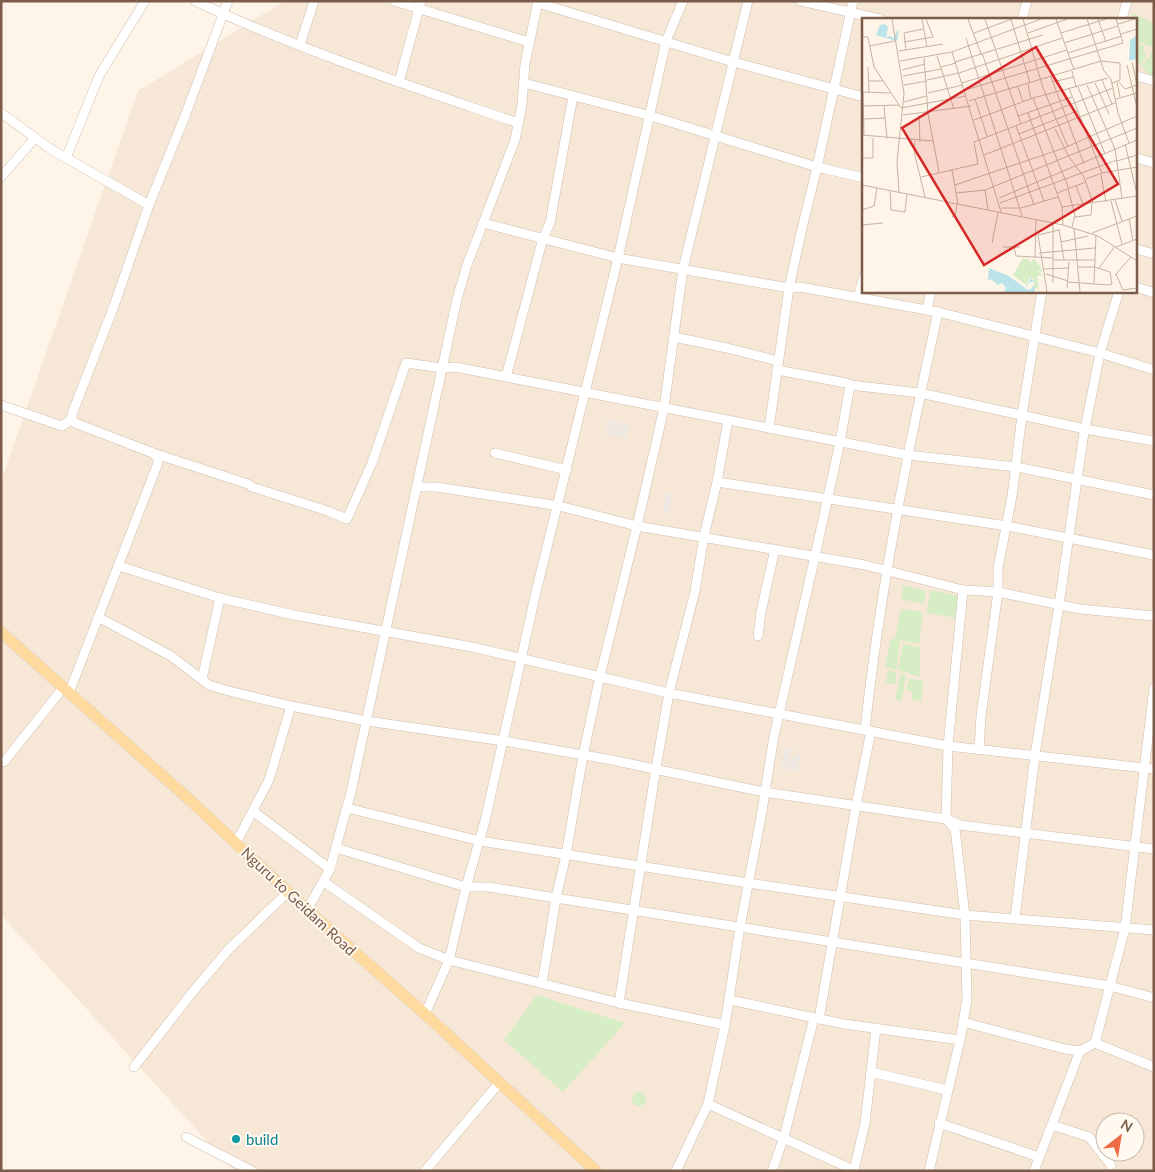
<svg xmlns="http://www.w3.org/2000/svg" width="1155" height="1172" font-family="Lato,sans-serif">
  <style>
    .residential { fill: #f6e7d6; fill-rule: evenodd }
    .industrial { fill: #efe8e2 }
    .green { fill: #d6edc5 }
    .lines { fill: none; stroke-linecap: round; stroke-linejoin: round }
    .minor-casing { stroke: #d2bdac; stroke-width: 10 }
    .major-casing { stroke: #ddd4d0; stroke-width: 12 }
    .minor { stroke: #fff; stroke-width: 9 }
    .major { stroke: #ffda9e; stroke-width: 11 }
    .culture-dot { fill: #0f9aa8; stroke: #fff9f0; stroke-width: 2 }
    .labels { text-anchor: middle; dominant-baseline: central; stroke-width: 4; stroke-linejoin: round; paint-order: stroke }
    .street-label { font-size: 15px; fill: #7b5b49; stroke: #fff9f0 }
    .culture-label { font-size: 15px; fill: #0d838f; stroke: #fff9f0; text-anchor: start }
    .inset-road { fill: none; stroke: #c6b2a3; stroke-width: 1 }
    .view { fill: #d62828; fill-opacity: 0.15; stroke: #d62828; stroke-width: 2.5 }
    .inset-edge { fill: none; stroke: #7b5b49; stroke-width: 2.5 }
  </style>
  <rect width="100%" height="100%" fill="#fef5e8"/>
  <!-- residential -->
  <path class="residential" d="M285,1H1154V1171H234L1,915V481L138,91ZM864,19H1136V291H864ZM1105,1122H1135V1152H1105Z"/>
  <!-- industrial -->
  <g class="industrial">
    <polygon points="607,420 630,425 626,438 606,435"/>
    <polygon points="666,493 672,494 669,516 663,511"/>
    <polygon points="785,748 800,751 791,752 789,759 793,760 795,753 801,755 797,772 791,771 792,765 790,764 788,771 781,770"/>
  </g>
  <!-- green -->
  <g class="green">
    <polygon points="1132,13 1154,24 1154,48 1136,40 1136,19 1131,19"/>
    <polygon points="1136,42 1145,46 1142,51 1147,54 1141,65 1136,62"/>
    <polygon points="1154,50 1154,77 1150,77 1142,66"/>
    <polygon points="903,585 926,591 923,604 901,599"/>
    <polygon points="931,590 959,596 957,618 926,613"/>
    <polygon points="901,609 923,612 919,644 900,640 896,670 885,667 891,639 895,639"/>
    <polygon points="903,644 920,647 920,677 898,670"/>
    <polygon points="888,670 896,672 896,684 886,683"/>
    <polygon points="901,673 906,675 902,700 895,700"/>
    <polygon points="909,679 923,680 921,701 912,700 912,691 906,691"/>
    <polygon points="537,995 625,1023 563,1092 504,1040"/>
    <circle cx="639" cy="1099" r="7"/>
  </g>
  <g class="lines">
    <defs>
      <g id="minor">
        <path d="M195,1C299,50 410,86 518,123"/>
        <polyline points="394,1 529,42"/>
        <polyline points="801,1 880,19"/>
        <polyline points="538,3 733,62 864,97"/>
        <polyline points="1022,19 1027,1"/>
        <polyline points="1122,19 1127,1"/>
        <polyline points="300,45 314,1"/>
        <polyline points="1136,76 1154,81"/>
        <polyline points="399,82 421,1"/>
        <polyline points="524,83 651,116 817,167 864,178"/>
        <polyline points="1,113 52,150 149,205"/>
        <polyline points="66,158 99,76 145,1"/>
        <polyline points="1136,158 1154,163"/>
        <polyline points="1,177 35,138"/>
        <polyline points="483,223 618,258 789,288 800,287 938,312 1100,353 1154,370"/>
        <polyline points="1136,249 1154,254"/>
        <polyline points="1136,287 1154,293"/>
        <polyline points="858,297 864,276"/>
        <polyline points="927,310 931,291"/>
        <polyline points="674,337 727,348 778,361"/>
        <polyline points="777,370 846,383 850,385 920,393 1085,429 1154,441"/>
        <polyline points="506,377 543,238 550,223 573,96"/>
        <polyline points="1,405 62,426 72,419"/>
        <polyline points="72,419 72,414 114,306 149,205 185,116 228,1"/>
        <polyline points="769,428 789,288 801,233 817,167 853,1"/>
        <polyline points="153,453 248,484 252,487 328,511 347,519 372,463 406,363 442,368 455,367 908,455 1016,467 1154,495"/>
        <polyline points="495,453 567,470"/>
        <polyline points="717,482 1007,526 1154,555"/>
        <polyline points="417,487 437,487 559,506 637,526 865,565 963,590 998,592 1080,609 1154,616"/>
        <polyline points="119,566 220,598 294,615 472,647 669,693 948,746 1154,769"/>
        <polyline points="98,617 171,656 209,685 225,690 291,706 367,721 504,741 612,760 764,792 946,819 960,825 1154,849"/>
        <polyline points="758,636 761,612 775,549"/>
        <polyline points="202,679 220,598"/>
        <polyline points="69,693 158,463 158,458 153,453 75,423 72,419"/>
        <path d="M865,730C880,589 908,450 938,312"/>
        <polyline points="979,750 981,716 998,592 998,568 1012,496 1022,415 1042,291"/>
        <polyline points="1,762 4,762 63,688"/>
        <polyline points="347,808 480,841 748,883 965,915 1154,930"/>
        <polyline points="253,811 330,869"/>
        <polyline points="236,843 269,780 291,706"/>
        <polyline points="336,848 466,887 489,887 556,898 1110,986 1154,998"/>
        <polyline points="324,882 419,948 449,960 619,1003 725,1025"/>
        <polyline points="307,910 330,869 351,792 457,299 467,265 515,140 522,105 525,64 538,1"/>
        <polyline points="1015,918 1035,755 1059,605 1083,439 1100,353 1119,291"/>
        <polyline points="542,984 556,898 566,855 583,756 600,676 637,526 664,408 683,269 748,1"/>
        <polyline points="730,1000 844,1024 960,1040"/>
        <polyline points="619,1003 656,768 669,693 695,591 704,536 717,482 728,420"/>
        <polyline points="425,1014 449,960 466,887 485,821 536,592 618,258 666,41 683,1"/>
        <polyline points="819,1019 856,806 871,731"/>
        <polyline points="963,1022 1065,1049 1080,1051 1095,1043 1154,1067"/>
        <polyline points="1095,1043 1125,928 1154,688"/>
        <polyline points="134,1067 195,989 229,949 288,892"/>
        <polyline points="871,1072 947,1090"/>
        <polyline points="708,1104 856,1171"/>
        <polyline points="939,1123 1039,1157"/>
        <polyline points="1052,1125 1089,1137 1111,1165"/>
        <polyline points="186,1137 252,1171"/>
        <polyline points="854,1170 865,1123 876,1028"/>
        <polyline points="425,1171 500,1082"/>
        <polyline points="676,1171 708,1104 725,1025 740,927 761,817 774,736 815,556 840,442 850,385"/>
        <polyline points="772,1171 784,1137 814,1018"/>
        <polyline points="929,1171 960,1040 967,1000 965,915 955,829 946,819 948,746 963,590"/>
        <polyline points="1034,1171 1080,1051"/>
      </g>
      <polyline id="major" points="1,632 192,802 307,910 425,1014 596,1171"/>
    </defs>
    <!-- minor casing -->
    <use href="#minor" class="minor-casing"/>
    <!-- major casing -->
    <use href="#major" class="major-casing"/>
    <!-- minor -->
    <use href="#minor" class="minor"/>
    <!-- major -->
    <use href="#major" class="major"/>
  </g>
  <!-- markers -->
  <circle class="culture-dot" cx="236" cy="1139" r="5"/>
  <g class="labels">
    <!-- street labels -->
    <g class="street-label">
      <text transform="translate(299 901) rotate(43)">Nguru to Geidam Road</text>
    </g>
    <!-- culture labels -->
    <g class="culture-label">
      <text x="246" y="1139">build</text>
    </g>
  </g>
  <!-- overview -->
  <g transform="translate(862 18)">
    <rect width="275" height="275" fill="#fef5e8"/>
    <path d="M161,240L167,241L168,245L172,241L179,249L180,254L174,252L181,257L175,258L177,271L172,270L171,260H167L164,267L151,257Z" fill="#d6edc5"/>
    <path d="M23,6L26,9L24,19L27,18L32,20L35,13L37,12L35,23L14,17L18,7ZM275,17V41L267,43L268,22ZM127,250L147,258L163,270L169,260L172,264H168L163,271L168,272L172,267L173,274H142L144,270L140,265L136,267L129,261L126,263Z" fill="#bbe3ea"/>
    <path class="inset-road" d="M30,1L42,75L35,144L37,174M60,1L65,29M106,1L119,36M123,1L159,106M149,1L168,65M161,1L181,70L206,129M194,1L212,52M225,1L242,53L249,61L256,95L267,125M236,1L244,24M256,6L273,1M112,15L150,1M166,15L205,1M199,15L244,1M259,16L275,11M0,19H6L12,49L39,90L104,78M104,20L160,198M42,24L71,19L64,1M202,25L256,8M7,28L33,23M44,32L42,15L61,11M37,33L81,26M90,34L139,194M120,35L172,187M206,35L260,18M75,38L92,91M62,40L66,96L77,154M38,43L90,34L179,1M93,44L181,17M270,44L275,67M265,47L275,89M6,49L7,74M79,49L94,45M40,52L63,46M210,53L214,69M41,58L79,51M189,59L222,146M65,62L97,55L200,20M240,62L250,86M6,63H22M190,64L212,59M255,64L258,79M257,64L263,71L275,67M100,65L205,32M233,65L247,96M166,66L169,81M42,67L65,63M225,67L253,131L260,180M156,69L161,84M216,69L243,136M207,70L240,155M103,72L261,25L254,1M0,74L28,75M1,74L2,118M66,75L101,67M171,80L192,134M113,81L125,118M254,81L275,75M107,83L239,43L258,45V62L250,65M42,84L64,78M1,88L37,87M22,88L25,121M166,95L200,189L201,207M41,97L109,88M57,97L58,124M156,98L210,79M2,101L23,100M112,102L171,80L246,60M154,108L182,183M193,111L207,139L222,159L231,185M157,116L215,93M0,117L71,123M53,123L52,133L63,179M263,126L275,176M192,134L207,171M122,137L253,85M0,140H11V120M255,143L275,137M89,152L116,146L112,124L251,70M239,157L244,184M59,159L90,152L96,186M224,161L240,155L275,149M0,167L201,207L236,218L275,243M93,167L202,130L275,98M214,168L221,186M206,171L213,197L210,209M28,172L29,192L43,194L45,176M123,172L126,192M94,175L123,172L275,110M195,175L224,164M137,180L275,122M253,182L260,203M249,183L260,226M138,185L255,142M200,189L275,178M139,190H159L196,179M0,192L12,188L15,170M90,199L93,198L95,186M213,199L229,197L230,185M267,201L271,222M0,207L21,205M212,210L218,274M197,211L202,242M230,215L275,198M199,224L226,218M130,225L136,194M141,229H158M152,229L154,238L191,240M254,229L275,221M177,235L233,230M173,240L174,201M191,242H233M216,249H233L248,254L250,266L246,267M237,250L253,228M182,251L206,250M184,256L206,263M254,256L261,272L275,270M253,257L269,239M206,264L246,267M191,265V205M232,265L234,217M205,270L207,244M185,274L176,217L197,212"/>
    <path class="view" d="M174,29L256,166L122,247L40,110Z"/>
    <rect width="275" height="275" class="inset-edge"/>
  </g>
  <!-- border -->
  <rect width="1155" height="1172" fill="none" stroke="#7b5b49" stroke-width="5"/>
  <!-- north arrow -->
  <g transform="translate(1120 1137) rotate(31)"><circle r="24" fill="#fff9f0" stroke="#cabaad"/>
  <path d="M0-4L9 19L0 12L-9 19Z" fill="#f06a46"/>
  <text y="-8" font-size="14" font-weight="bold" text-anchor="middle" fill="#7b5b49">N</text>
  </g>
</svg>
